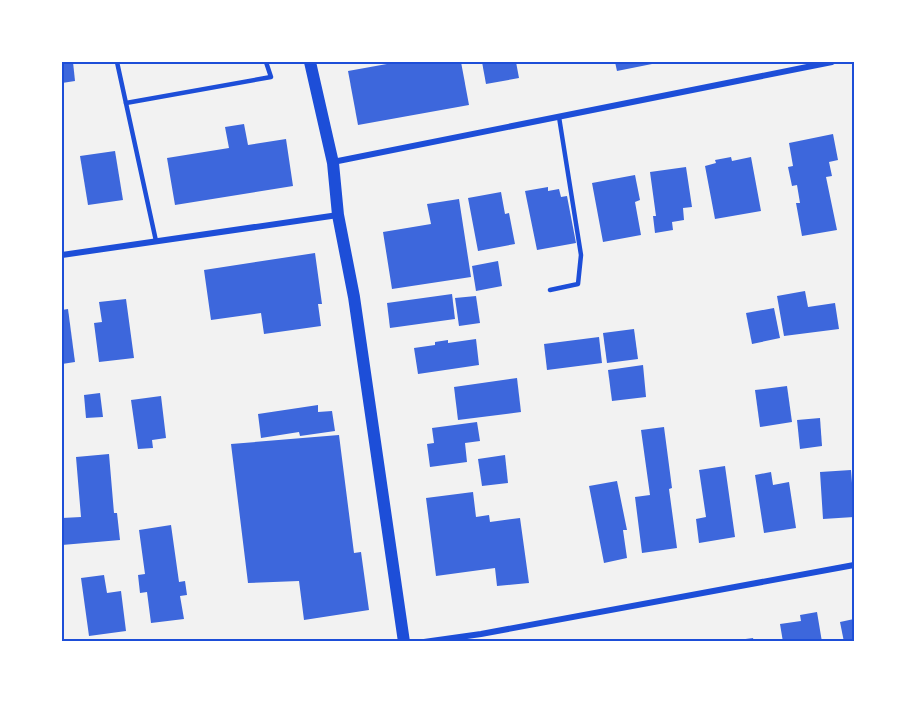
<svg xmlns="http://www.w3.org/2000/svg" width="916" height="703" font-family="Signika,sans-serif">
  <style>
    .building { fill: #3d67dc }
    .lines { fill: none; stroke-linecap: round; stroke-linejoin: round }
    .service { stroke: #1d4ed8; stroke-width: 4.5 }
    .minor { stroke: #1d4ed8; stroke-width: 6 }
    .secondary { stroke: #1d4ed8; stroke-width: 12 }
    .neatline { fill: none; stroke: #1d4ed8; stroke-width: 2 }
  </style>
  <rect width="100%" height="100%" fill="#f2f2f2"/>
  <!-- building -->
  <g class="building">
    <polygon points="62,62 73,62 75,81 62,83"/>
    <polygon points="398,62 461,62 469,105 358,125 348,71"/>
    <polygon points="482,62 516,62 519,78 486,84"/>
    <polygon points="615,62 651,62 652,64 617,71"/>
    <polygon points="244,124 248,145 286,139 293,186 175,205 167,158 229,148 225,127"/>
    <polygon points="833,134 838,160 829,162 832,176 826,177 837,230 802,236 796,203 800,203 797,185 792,186 788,167 793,166 789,143"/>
    <polygon points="115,151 123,200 88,205 80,156"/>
    <polygon points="731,157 732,161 751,157 761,211 715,219 705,166 716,163 715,160"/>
    <polygon points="686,167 692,207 683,208 684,220 672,222 673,230 655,233 653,216 656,216 650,172"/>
    <polygon points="635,175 640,200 635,202 641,235 603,242 592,183"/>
    <polygon points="548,187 548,191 559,189 561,197 567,196 576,243 537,250 525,191"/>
    <polygon points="501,192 505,214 509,213 515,244 478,251 468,198"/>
    <polygon points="459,199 471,277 392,289 383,232 431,224 427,204"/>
    <polygon points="315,253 322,304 318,304 321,326 264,334 261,313 211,320 204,270"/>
    <polygon points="498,261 502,286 476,291 472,266"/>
    <polygon points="805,291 808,307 835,303 839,329 784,336 777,296"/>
    <polygon points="452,294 455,319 390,328 387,303"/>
    <polygon points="476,296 480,323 459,326 455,298"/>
    <polygon points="126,299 134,358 99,362 94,323 102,322 99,302"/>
    <polygon points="774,308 780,338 752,344 746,313"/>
    <polygon points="68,309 75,362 62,364 62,310"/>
    <polygon points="634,329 638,359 607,363 603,333"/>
    <polygon points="599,337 602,363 547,370 544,344"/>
    <polygon points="476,339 479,365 418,374 414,348 435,345 435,342 448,340 448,343"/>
    <polygon points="643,365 646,397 612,401 608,370"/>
    <polygon points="517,378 521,412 458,420 454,387"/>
    <polygon points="787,386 792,422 760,427 755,390"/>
    <polygon points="100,393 103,417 86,418 84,395"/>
    <polygon points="161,396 166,438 152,440 153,448 138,449 131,400"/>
    <polygon points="318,405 318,412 332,411 335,431 300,436 299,432 261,438 258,414"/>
    <polygon points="820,418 822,446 800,449 797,420"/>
    <polygon points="477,422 480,441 465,443 467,462 430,467 427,444 434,443 432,428"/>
    <polygon points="664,427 672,488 669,489 677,548 642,553 635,497 650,495 641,430"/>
    <polygon points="339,435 354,553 361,552 369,610 304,620 299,581 248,583 231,444"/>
    <polygon points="109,454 114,513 117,513 120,540 62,545 62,518 81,517 76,457"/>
    <polygon points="505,455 508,483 482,486 478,459"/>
    <polygon points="725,466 735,537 699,543 696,519 706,517 699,470"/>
    <polygon points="851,470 852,483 854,482 854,517 823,519 820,472"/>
    <polygon points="771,472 773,485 789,482 796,528 764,533 755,475"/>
    <polygon points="617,481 627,530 623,530 627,558 604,563 589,486"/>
    <polygon points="473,492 476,517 489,515 490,522 520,518 529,583 497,586 495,568 436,576 426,498"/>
    <polygon points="171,525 179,582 185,581 187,595 180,596 184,619 151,623 147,592 140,593 138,575 145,574 139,530"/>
    <polygon points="104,575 107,593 121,591 126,631 89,636 81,578"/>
    <polygon points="817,612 822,642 783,642 780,624 801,621 800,615"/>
    <polygon points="854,619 854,642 844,642 840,622"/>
    <polygon points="753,638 754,642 738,642 738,640"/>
  </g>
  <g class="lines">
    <!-- service -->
    <g class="service">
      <polyline points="117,62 156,241"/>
      <polyline points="126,103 271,77 266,62"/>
      <polyline points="550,290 578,284 581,255 559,117"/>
    </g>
    <!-- minor -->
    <g class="minor">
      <polyline points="333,162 832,62"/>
      <polyline points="62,255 338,215"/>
      <polyline points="424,642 481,634 854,565"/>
    </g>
    <!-- secondary -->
    <polyline class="secondary" points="310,62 333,163 338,215 354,297 404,642"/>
  </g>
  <!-- border -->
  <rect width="916" height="703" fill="none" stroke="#ffffff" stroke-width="126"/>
  <rect x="63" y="63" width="790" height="577" class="neatline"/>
</svg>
